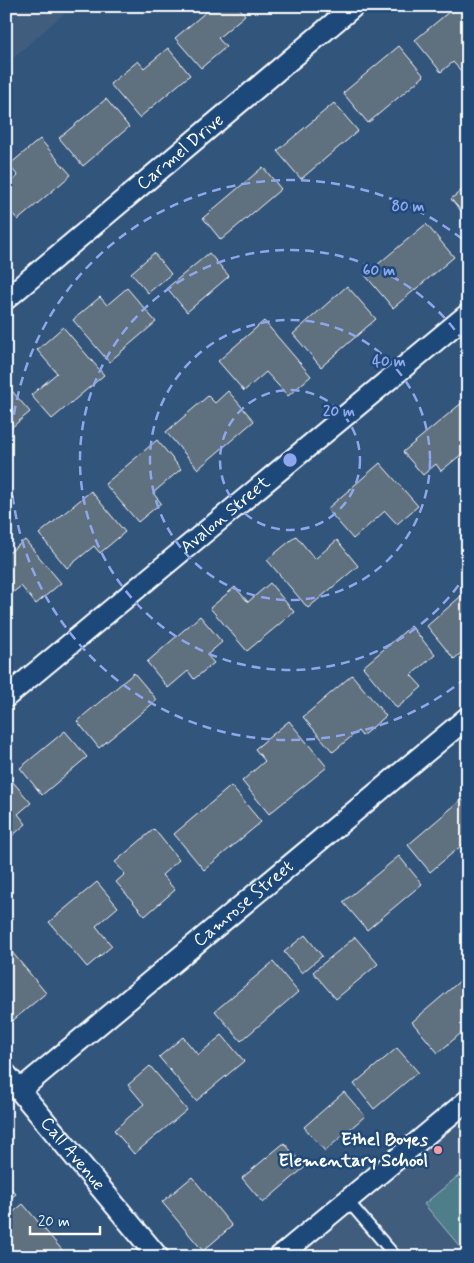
<svg xmlns="http://www.w3.org/2000/svg" width="474" height="1263" font-family="Mynerve,sans-serif">
  <style>
    .built { fill: #3f5d7d }
    .green { fill: #4e7e89; stroke: #a6bec4 }
    .building { fill: #5e6f7f; stroke: #fff }
    .lines { fill: none; stroke-linecap: round; stroke-linejoin: round }
    .lane-casing { stroke: #fff; stroke-width: 14 }
    .street-casing { stroke: #fff; stroke-width: 24 }
    .lane { stroke: #1f4a7a; stroke-width: 10 }
    .street { stroke: #1f4a7a; stroke-width: 20 }
    .ring { fill: none; stroke: #8ea6ec; stroke-width: 2.5; stroke-dasharray: 9 6 }
    .poi-dot { fill: #ff9aa2; stroke: #1f4a7a; stroke-width: 2 }
    .labels { text-anchor: middle; dominant-baseline: central; stroke-width: 5; stroke-linejoin: round; paint-order: stroke }
    .street-label { font-size: 18px; fill: #fff; stroke: #1f4a7a }
    .poi-label { font-size: 18px; font-weight: bold; fill: #fff; stroke: #1f4a7a; text-anchor: end }
    .centre { fill: #8ea6ec; stroke: #1f4a7a; stroke-width: 2.5 }
    .ring-label { font-size: 15px; text-anchor: middle; font-weight: bold; fill: #8ea6ec; stroke: #1f4a7a; stroke-width: 5; stroke-linejoin: round; paint-order: stroke }
  </style>
  <rect width="100%" height="100%" fill="#32557c"/>
  <filter id="ink" filterUnits="userSpaceOnUse"><feTurbulence type="fractalNoise" baseFrequency=".02" numOctaves="2"/><feDisplacementMap in="SourceGraphic" scale="10" xChannelSelector="R" yChannelSelector="G"/><feConvolveMatrix kernelMatrix="1 2 1 2 8 2 1 2 1" color-interpolation-filters="sRGB"/></filter>
  <g filter="url(#ink)">
    <!-- built -->
    <g class="built">
      <polygon points="6,6 73,6 6,64"/>
      <polygon points="468,1100 468,1257 279,1257"/>
    </g>
    <!-- green -->
    <polygon class="green" points="468,1168 468,1256 424,1204"/>
    <!-- building -->
    <g class="building">
      <polygon points="213,6 238,6 245,15 218,38 226,47 201,68 175,38"/>
      <polygon points="456,6 468,6 468,67 462,72 453,62 441,72 415,40"/>
      <polygon points="399,46 424,76 368,123 343,93"/>
      <polygon points="168,48 190,75 139,118 110,84 138,61 144,68"/>
      <polygon points="106,99 129,127 83,166 59,138"/>
      <polygon points="334,103 358,131 301,179 277,151"/>
      <polygon points="40,139 71,175 18,220 6,206 6,186 18,176 9,165"/>
      <polygon points="263,167 281,189 221,240 203,218"/>
      <polygon points="468,185 468,219 451,199"/>
      <polygon points="426,224 454,257 393,308 365,275"/>
      <polygon points="154,253 171,274 148,293 131,273"/>
      <polygon points="209,253 229,276 187,312 167,288"/>
      <polygon points="347,286 376,319 321,367 293,334"/>
      <polygon points="127,288 156,322 109,362 73,320 100,297 107,305"/>
      <polygon points="264,321 311,376 288,396 266,372 244,391 218,361"/>
      <polygon points="63,327 104,375 52,419 31,395 57,373 37,350"/>
      <polygon points="6,384 30,412 6,432"/>
      <polygon points="228,391 254,421 198,469 166,432 208,396 215,403"/>
      <polygon points="464,401 468,406 468,449 441,471 436,464 423,475 403,452"/>
      <polygon points="157,440 181,469 153,493 161,503 138,522 105,484"/>
      <polygon points="380,463 418,506 397,524 385,511 353,539 327,509"/>
      <polygon points="91,491 125,532 100,553 94,546 67,568 39,534"/>
      <polygon points="296,536 315,559 337,540 358,566 308,608 267,560"/>
      <polygon points="25,540 61,583 36,604 21,586 6,598 6,555"/>
      <polygon points="270,583 294,612 247,651 210,608 235,587 248,602"/>
      <polygon points="468,590 468,647 454,659 427,626"/>
      <polygon points="200,616 222,642 207,655 214,663 194,679 188,671 168,688 147,662"/>
      <polygon points="411,626 435,655 411,675 422,687 397,708 363,667"/>
      <polygon points="134,673 157,700 99,748 77,721"/>
      <polygon points="352,675 386,716 362,736 358,731 333,752 303,717"/>
      <polygon points="289,721 327,767 269,814 242,781 265,761 255,749"/>
      <polygon points="65,731 87,757 42,795 20,768"/>
      <polygon points="7,775 31,803 18,814 26,824 6,841"/>
      <polygon points="231,786 261,822 204,870 174,834"/>
      <polygon points="462,799 468,806 468,840 430,872 408,845"/>
      <polygon points="154,829 179,860 162,875 175,890 145,916 116,882 125,874 115,862"/>
      <polygon points="399,856 422,884 367,930 343,902"/>
      <polygon points="97,882 118,907 96,926 112,946 87,967 49,922"/>
      <polygon points="305,935 322,956 302,973 284,952"/>
      <polygon points="355,937 378,964 336,999 313,972"/>
      <polygon points="6,945 46,993 11,1022 6,1016"/>
      <polygon points="273,962 298,992 241,1041 215,1011"/>
      <polygon points="468,974 468,1027 438,1053 412,1022"/>
      <polygon points="222,1035 244,1061 196,1101 159,1057 183,1037 198,1055"/>
      <polygon points="397,1048 418,1072 374,1109 354,1084"/>
      <polygon points="150,1066 187,1110 134,1154 114,1130 144,1104 128,1085"/>
      <polygon points="344,1092 365,1116 325,1151 304,1127"/>
      <polygon points="284,1143 305,1167 263,1203 242,1178"/>
      <polygon points="192,1177 232,1226 203,1251 162,1202"/>
      <polygon points="6,1183 16,1194 6,1202"/>
      <polygon points="23,1204 68,1257 8,1257 6,1218"/>
    </g>
    <g class="lines">
      <defs>
        <polyline id="lane" points="347,1200 396,1257"/>
        <g id="street">
          <path id="s1" d="M6,299L354,6"/>
          <path id="s2" d="M6,697L468,314"/>
          <path id="s3" d="M6,1074L158,1257"/>
          <path id="s4" d="M20,1090L468,717"/>
          <polyline points="279,1257 468,1100"/>
        </g>
      </defs>
      <!-- lane casing -->
      <use href="#lane" class="lane-casing"/>
      <!-- street casing -->
      <use href="#street" class="street-casing"/>
      <!-- lane -->
      <use href="#lane" class="lane"/>
      <!-- street -->
      <use href="#street" class="street"/>
    </g>
  </g>
  <!-- distance rings -->
  <g class="ring">
    <circle cx="290" cy="460" r="70"/>
    <circle cx="290" cy="460" r="140"/>
    <path d="M467 573A210 210 0 1 1 467 347"/>
    <path d="M466 678A280 280 0 1 1 466 242"/>
  </g>
  <!-- markers -->
  <circle class="poi-dot" cx="438" cy="1150" r="5"/>
  <g class="labels">
    <!-- street labels -->
    <g class="street-label">
      <text stroke="none"><textPath href="#s1" startOffset="228">Carmel Drive</textPath></text>
      <text stroke="none"><textPath href="#s2" startOffset="285">Avalon Street</textPath></text>
      <text stroke="none"><textPath href="#s4" startOffset="291">Camrose Street</textPath></text>
      <text stroke="none"><textPath href="#s3" startOffset="104">Call Avenue</textPath></text>
    </g>
    <!-- poi labels -->
    <g class="poi-label">
      <text x="428" y="1140">Ethel Boyes<tspan x="428" dy="21">Elementary School</tspan></text>
    </g>
  </g>
  <circle cx="290" cy="460" r="8" class="centre"/>
  <g class="ring-label">
    <text x="408" y="211">80 m</text>
    <text x="379" y="275">60 m</text>
    <text x="389" y="366">40 m</text>
    <text x="339" y="416">20 m</text>
  </g>
  <!-- margin -->
  <rect width="474" height="1263" fill="none" stroke="#1f4a7a" stroke-width="25"/>
  <rect x="12" y="12" width="449" height="1238" fill="none" stroke="#fff" stroke-width="2" filter="url(#ink)"/>
  <!-- scale -->
  <path d="M30 1226v8h70v-8" fill="none" stroke="#ffffff" stroke-width="2.5"/>
  <text x="38" y="1226" font-size="15" fill="#ffffff" stroke="#1f4a7a" stroke-width="4" paint-order="stroke">20 m</text>
</svg>
